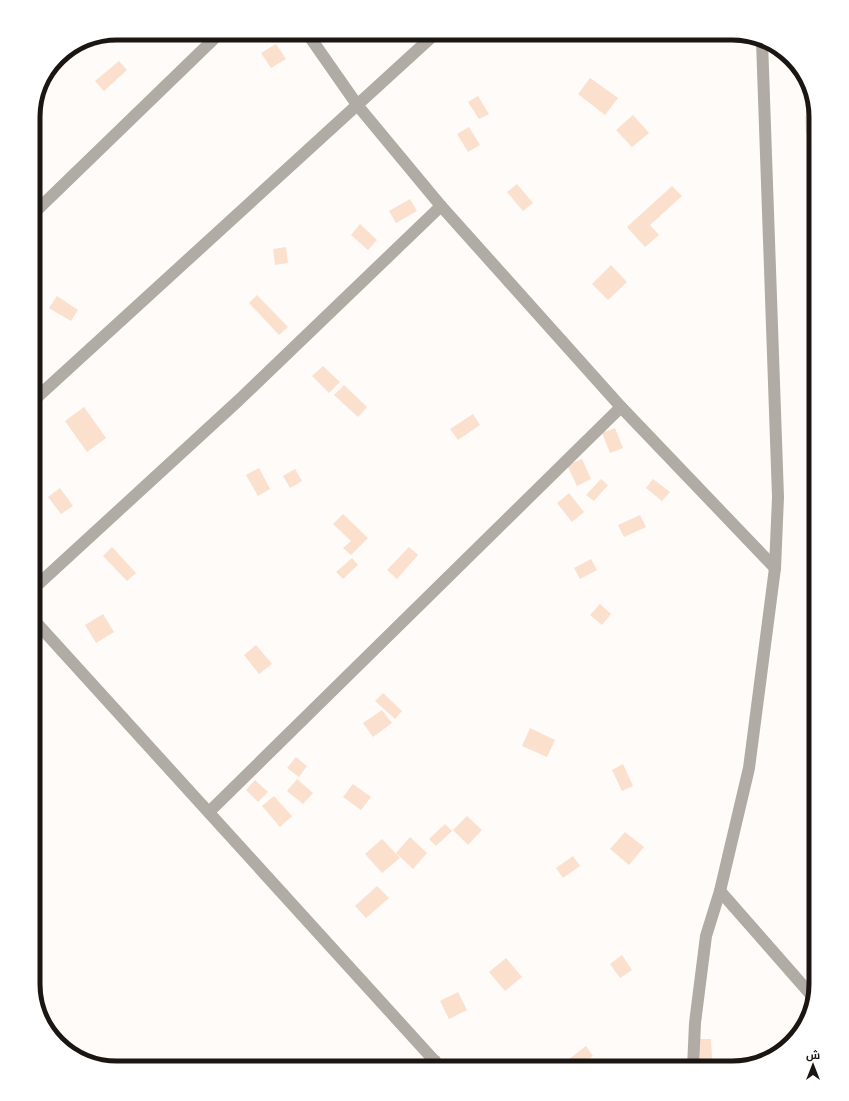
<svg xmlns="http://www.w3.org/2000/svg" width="849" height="1101" font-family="Cabin,Cairo,sans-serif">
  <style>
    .building { fill: #fbe0cd }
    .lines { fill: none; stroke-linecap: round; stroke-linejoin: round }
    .minor { stroke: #b0aba4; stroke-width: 12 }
    .rim { fill: none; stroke: #1c1612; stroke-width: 5 }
  </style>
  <rect width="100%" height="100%" fill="#fffbf8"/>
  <!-- building -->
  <g class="building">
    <polygon points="276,44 286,59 271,68 261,53"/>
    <polygon points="119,61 127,70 104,91 95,81"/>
    <polygon points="590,78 618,98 605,115 578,94"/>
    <polygon points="478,96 489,114 479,119 468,102"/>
    <polygon points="633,115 649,133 632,147 616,130"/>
    <polygon points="816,115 816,134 806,134 805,116"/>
    <polygon points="469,127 480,145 468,152 457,134"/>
    <polygon points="517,184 533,203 523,211 507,192"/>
    <polygon points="672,186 682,196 650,225 659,235 645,247 627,227"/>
    <polygon points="410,199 417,211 396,223 389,211"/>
    <polygon points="360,224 377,240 368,250 351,235"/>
    <polygon points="286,247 288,263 275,265 273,249"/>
    <polygon points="611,265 627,282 608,300 592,284"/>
    <polygon points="257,295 288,327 279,335 249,303"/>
    <polygon points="57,296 78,310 71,321 49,308"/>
    <rect x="813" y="316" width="3" height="25"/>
    <polygon points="323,366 340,382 329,393 312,376"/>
    <polygon points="344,385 367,407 358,417 334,395"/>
    <polygon points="84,407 106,438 87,452 65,421"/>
    <polygon points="473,414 480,425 458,440 450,429"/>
    <polygon points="615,428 623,448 610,453 602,433"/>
    <polygon points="582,459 591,479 577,486 567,465"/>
    <polygon points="816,467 816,482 813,483 811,468"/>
    <polygon points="259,468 270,489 258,496 246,475"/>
    <polygon points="295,469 302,481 290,488 283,476"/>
    <polygon points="601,479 608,485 594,501 586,495"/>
    <polygon points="653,479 670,492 662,501 646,488"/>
    <polygon points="60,488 73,506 61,514 48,497"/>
    <polygon points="569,493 584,512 572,522 557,503"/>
    <polygon points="343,514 368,538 351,555 343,548 351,541 333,524"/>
    <polygon points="640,515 646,527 624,537 618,525"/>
    <polygon points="112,547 136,573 127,581 103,556"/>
    <polygon points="409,547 418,555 397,579 387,570"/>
    <polygon points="352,558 358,565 343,579 336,572"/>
    <polygon points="591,559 597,570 580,579 574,568"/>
    <polygon points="600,604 611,614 602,625 590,615"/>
    <polygon points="103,614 114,632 96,643 85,625"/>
    <polygon points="256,645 272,664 259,674 244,655"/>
    <polygon points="383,693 402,711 395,719 375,701"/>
    <polygon points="382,710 392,723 373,737 363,723"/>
    <polygon points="530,728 555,740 547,757 522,746"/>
    <polygon points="296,757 307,766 299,777 287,768"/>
    <polygon points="623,764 633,786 622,791 612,770"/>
    <polygon points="297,779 313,793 303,804 287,791"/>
    <polygon points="255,780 268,792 258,802 246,790"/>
    <polygon points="353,784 371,797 361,810 343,797"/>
    <polygon points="274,796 292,816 280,827 262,806"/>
    <polygon points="467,816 482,830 468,845 453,830"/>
    <polygon points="445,824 452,831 436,846 429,839"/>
    <polygon points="625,832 644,847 629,865 610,849"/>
    <polygon points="410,837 427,853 413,869 396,853"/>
    <polygon points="382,839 400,858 382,873 365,854"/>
    <polygon points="573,856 580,866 563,878 556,868"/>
    <polygon points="377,886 389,898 366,918 355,906"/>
    <polygon points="622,955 632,970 620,978 610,964"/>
    <polygon points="506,958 522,977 505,991 489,972"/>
    <polygon points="458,992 467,1010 449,1019 440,1001"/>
    <polygon points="47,1017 71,1047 68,1050 47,1031 44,1020"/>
    <polygon points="699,1039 711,1039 712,1059 700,1060"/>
    <polygon points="586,1046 593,1056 576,1068 574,1068 568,1060"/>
  </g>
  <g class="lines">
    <!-- minor -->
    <g class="minor">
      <polyline points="307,33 358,106 441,206 621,407 775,568"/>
      <polyline points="33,214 220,33"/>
      <polyline points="33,401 436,33"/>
      <polyline points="33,589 239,400 441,206"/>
      <polyline points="33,619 441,1068"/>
      <polyline points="209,812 621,407"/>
      <polyline points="720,891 813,997"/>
      <polyline points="422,1068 435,1061"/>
      <polyline points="693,1068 695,1023 706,936 720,891 749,768 775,568 778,497 762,41"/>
    </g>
  </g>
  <!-- crop -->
  <path d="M0 0H849V1101H0ZM117 40H732A77 77 0 0 1 809 117V984A77 77 0 0 1 732 1061H117A77 77 0 0 1 40 984V117A77 77 0 0 1 117 40Z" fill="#fff" fill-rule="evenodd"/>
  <path class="rim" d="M117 40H732A77 77 0 0 1 809 117V984A77 77 0 0 1 732 1061H117A77 77 0 0 1 40 984V117A77 77 0 0 1 117 40Z"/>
  <!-- north arrow -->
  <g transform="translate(813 1065)" stroke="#ffffff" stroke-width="3" paint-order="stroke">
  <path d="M0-3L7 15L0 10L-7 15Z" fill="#1c1612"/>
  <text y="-6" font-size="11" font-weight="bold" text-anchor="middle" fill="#1c1612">ش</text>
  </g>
</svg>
